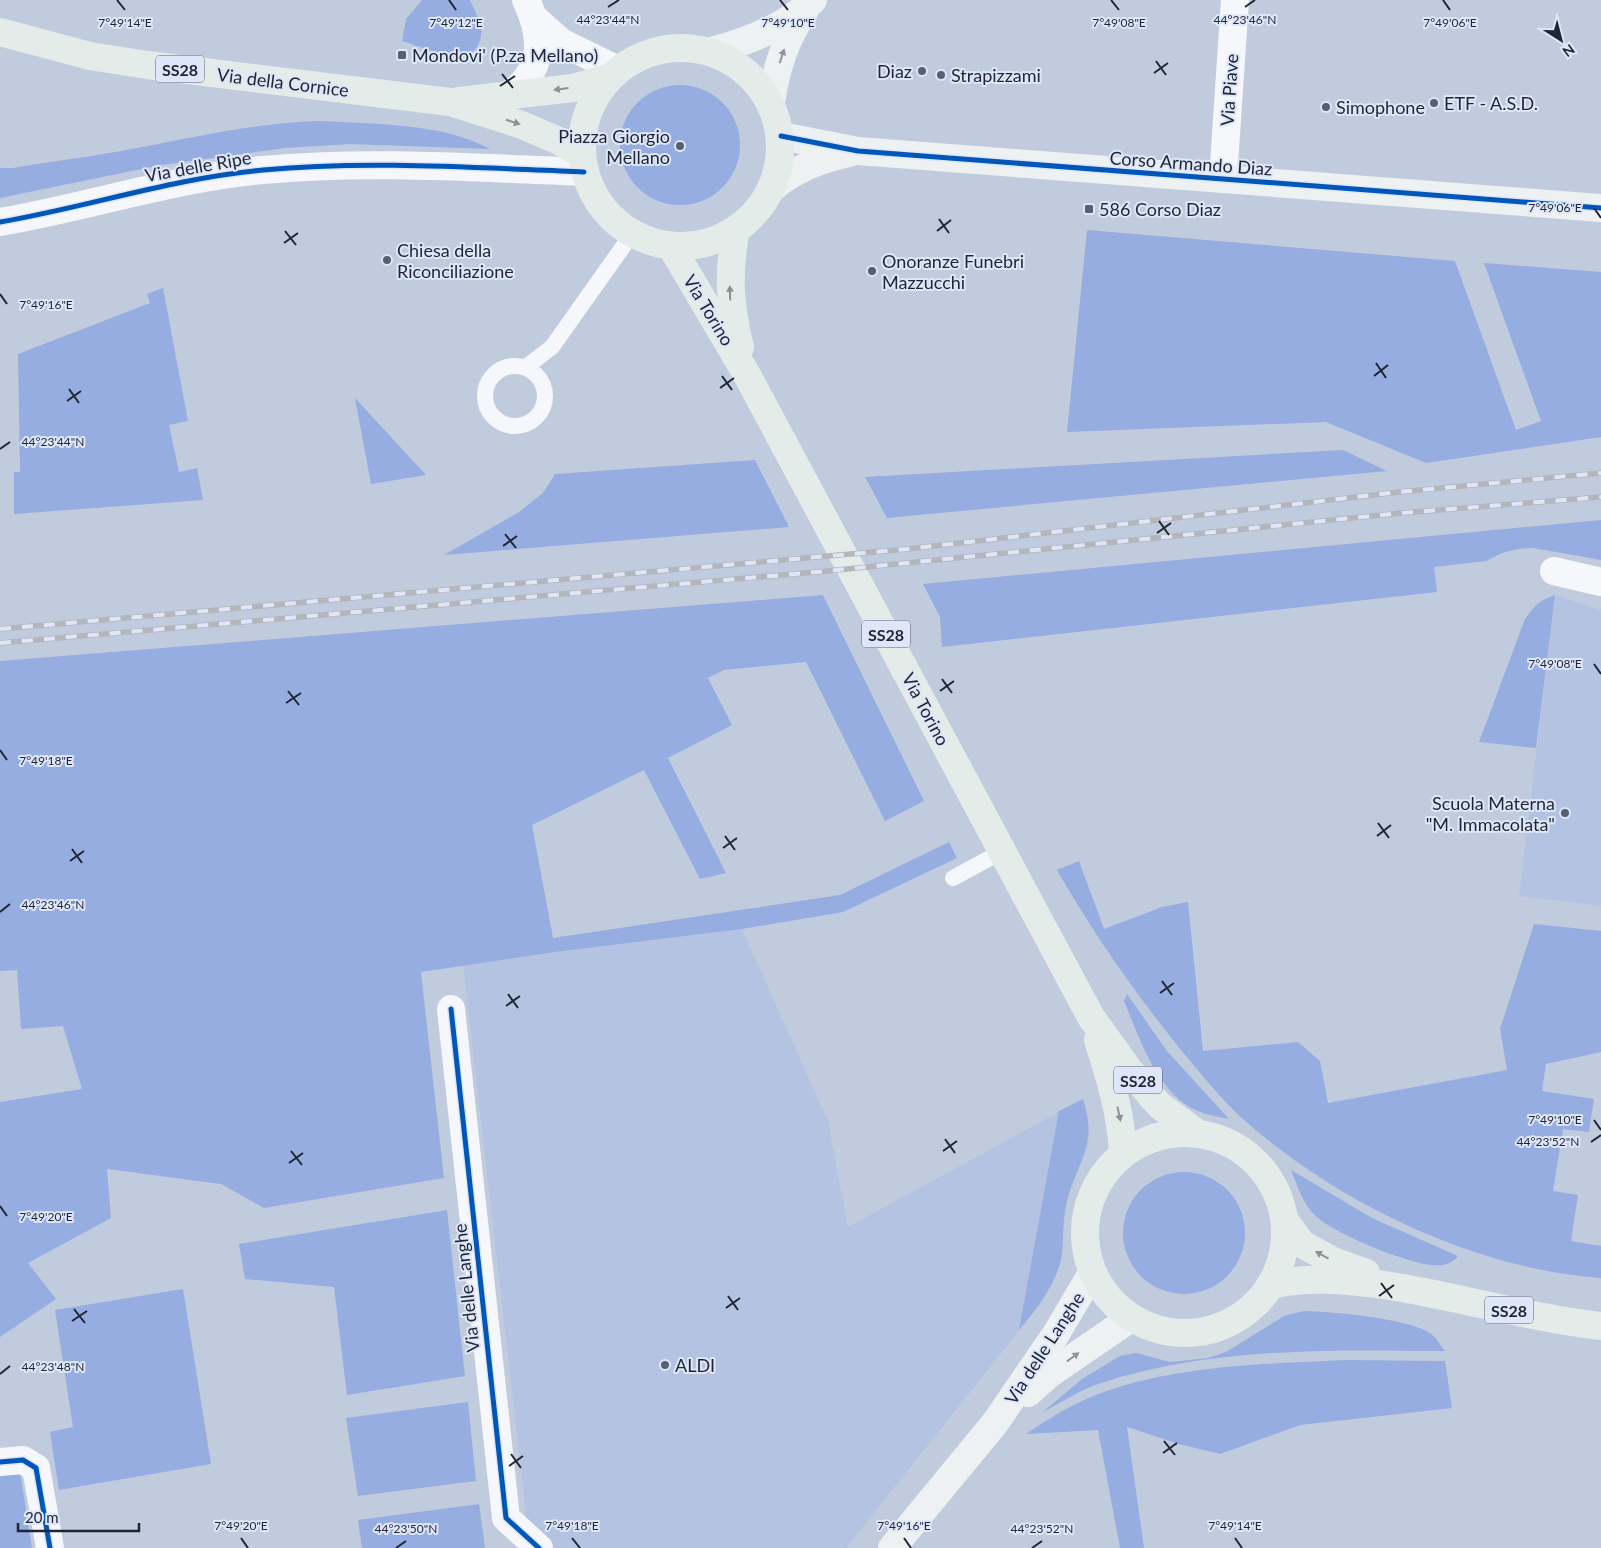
<svg xmlns="http://www.w3.org/2000/svg" width="1601" height="1548" font-family="Lato,sans-serif">
  <style>
    .built { fill: #b4c3e2 }
    .green { fill: #95ade0 }
    .lines { fill: none; stroke-linecap: round; stroke-linejoin: round }
    .lane { stroke: #f6f7fa; stroke-width: 16 }
    .street { stroke: #f6f7fa; stroke-width: 28 }
    .secondary { stroke: #edf1f2; stroke-width: 28 }
    .primary { stroke: #e4ece9; stroke-width: 28 }
    .rail-casing { stroke: #b3b6bb; stroke-width: 5.5 }
    .rail { stroke: #dee7f9; stroke-width: 4; stroke-dasharray: 11; stroke-linecap: butt }
    .cycleway-casing { stroke: #dee7f9; stroke-width: 8 }
    .cycleway { stroke: #0057b8; stroke-width: 5 }
    .oneway { fill: #90959c }
    .oneway2 { fill: #8b9297 }
    .ticks { fill: none; stroke: #1f2533; stroke-width: 2 }
    .poi-dot { fill: #585f6f; stroke: #dee7f9; stroke-width: 2 }
    .labels { text-anchor: middle; dominant-baseline: central; stroke-width: 4; stroke-linejoin: round; paint-order: stroke }
    .shield { fill: #dee7f9; stroke: #585f6e; stroke-width: 1 }
    .shield-label { font-size: 16px; font-weight: bold; fill: #1f2533 }
    .poi-label { font-size: 18px; fill: #1f2533; stroke: #dee7f9; text-anchor: start }
    .street-label { font-size: 18px; fill: #1f2533; stroke: #dee7f9 }
    .ticks-label { font-size: 12px; text-anchor: middle; fill: #1f2533; stroke: #dee7f9; stroke-width: 4; stroke-linejoin: round; paint-order: stroke }
  </style>
  <rect width="100%" height="100%" fill="#c1cbde"/>
  <!-- built -->
  <g class="built">
    <polygon points="1555,595 1601,610 1601,906 1519,896"/>
    <polygon points="742,929 828,1121 848,1227 1083,1099 1090,1131 1087,1149 1067,1199 1059,1266 1041,1303 846,1548 530,1548 463,965 555,952"/>
  </g>
  <!-- green -->
  <g class="green">
    <path d="M422,0H470C474,9 479,19 481,29C482,35 480,42 477,47C465,67 420,46 402,41L406,19Z"/>
    <circle cx="680" cy="145" r="60"/>
    <path d="M319,121C373,124 443,123 490,149L349,144L285,148L161,165L0,198V168H13C47,162 81,158 115,152C183,140 250,123 319,121Z"/>
    <polygon points="1087,230 1455,261 1516,430 1541,421 1484,263 1601,272 1601,437 1426,463 1326,422 1067,432"/>
    <polygon points="163,288 188,421 169,425 179,472 197,468 203,500 14,514 14,472 20,472 18,354 150,303 147,294"/>
    <polygon points="355,398 426,475 371,484"/>
    <polygon points="1343,450 1387,471 887,518 865,477"/>
    <polygon points="755,460 789,527 444,555 519,512 543,493 555,474"/>
    <polygon points="1601,520 1601,560 1533,548 1518,549 1502,553 1486,561 1434,567 1437,592 942,647 940,617 923,584"/>
    <polygon points="823,595 924,801 885,821 806,662 724,670 708,678 732,725 668,758 726,873 700,879 644,770 532,825 553,938 840,895 949,842 957,858 843,912 742,929 555,952 421,972 444,1178 264,1208 221,1184 107,1169 111,1218 28,1263 56,1299 0,1337 0,1102 82,1089 63,1026 21,1029 17,970 0,971 0,661"/>
    <path d="M1555,595L1536,748L1479,742L1525,619C1534,606 1540,600 1555,595Z"/>
    <path d="M1079,861L1104,929L1162,907L1188,902L1203,1051L1298,1042L1320,1061L1328,1103L1507,1070L1500,1029L1534,924L1601,931V1052L1546,1064L1542,1091L1594,1099L1589,1132L1563,1129L1553,1191L1578,1195L1571,1241L1601,1246V1278C1475,1269 1338,1203 1244,1120C1221,1099 1201,1074 1181,1050C1135,993 1093,933 1057,870Z"/>
    <path d="M1127,994L1167,1051L1229,1119C1215,1116 1200,1114 1188,1106C1154,1084 1139,1037 1124,1001Z"/>
    <path d="M1083,1099C1098,1146 1078,1158 1067,1201C1062,1218 1064,1236 1062,1254C1057,1284 1038,1307 1019,1330L1059,1111Z"/>
    <path d="M1291,1170L1372,1218L1458,1256C1454,1261 1449,1264 1442,1265C1417,1269 1335,1234 1317,1217C1303,1205 1298,1187 1291,1170Z"/>
    <circle cx="1184" cy="1233" r="61"/>
    <polygon points="447,1210 465,1376 347,1395 334,1287 245,1279 239,1244"/>
    <polygon points="183,1289 211,1464 59,1490 50,1432 73,1427 55,1310"/>
    <path d="M1304,1311C1334,1312 1407,1318 1430,1333C1436,1337 1440,1345 1445,1351C1330,1350 1211,1347 1101,1383C1080,1390 1062,1402 1043,1412L1082,1379L1120,1356L1136,1353L1170,1362L1208,1358L1226,1352L1284,1316Z"/>
    <path d="M1348,1360L1445,1361L1452,1408L1300,1425L1220,1454L1179,1444L1127,1427L1144,1548H1120L1098,1430L1026,1434C1044,1422 1062,1410 1082,1401C1162,1365 1262,1364 1348,1360Z"/>
    <polygon points="468,1402 476,1481 358,1496 346,1418"/>
    <polygon points="20,1472 32,1548 0,1548 0,1475"/>
    <polygon points="479,1504 485,1548 362,1548 358,1520"/>
  </g>
  <g class="lines">
    <!-- lane -->
    <g class="lane">
      <circle cx="515" cy="396" r="30"/>
      <polyline points="526,367 552,347 632,234"/>
      <polyline points="953,878 1003,851"/>
    </g>
    <!-- street -->
    <g class="street">
      <polyline points="534,18 561,42 618,70"/>
      <path d="M507,96C545,71 544,38 526,0"/>
      <polyline points="1223,179 1235,0"/>
      <path d="M0,222C88,207 173,178 263,170C369,160 478,168 584,172"/>
      <polyline points="1554,571 1601,582"/>
      <polyline points="451,1009 506,1518 539,1548"/>
      <polyline points="0,1462 23,1460 36,1468 50,1548"/>
    </g>
    <!-- secondary -->
    <g class="secondary">
      <path d="M711,51C747,42 786,27 813,0"/>
      <path d="M771,103C776,68 785,40 805,10"/>
      <polyline points="781,136 858,151 1601,208"/>
      <path d="M771,189C794,169 820,159 849,153"/>
      <polyline points="1028,1393 1048,1375 1131,1318"/>
      <polyline points="892,1548 995,1423 1056,1334 1092,1273"/>
    </g>
    <!-- primary -->
    <g class="primary">
      <polyline points="0,32 90,56 147,65 450,102 522,125 559,141 581,154"/>
      <circle cx="681" cy="147" r="99"/>
      <polyline points="459,101 573,88 608,78"/>
      <path d="M736,229C728,272 729,304 740,347"/>
      <polyline points="671,246 747,375 1091,1017 1129,1070 1159,1105 1197,1133"/>
      <path d="M1098,1040C1110,1078 1121,1113 1123,1153"/>
      <circle cx="1185" cy="1233" r="100"/>
      <polyline points="1285,1221 1302,1244 1333,1261 1366,1273"/>
      <path d="M1270,1285C1309,1276 1345,1280 1384,1285C1457,1296 1528,1318 1601,1326"/>
    </g>
    <defs>
      <g id="rail">
        <polyline points="0,629 908,549 1399,492 1601,473"/>
        <polyline points="0,643 817,572 1402,513 1601,497"/>
      </g>
    </defs>
    <!-- rail casing -->
    <use href="#rail" class="rail-casing"/>
    <!-- rail -->
    <use href="#rail" class="rail"/>
    <defs>
      <g id="cycleway">
        <polyline points="781,136 858,151 1601,208"/>
        <path d="M0,222C88,207 173,178 263,170C369,160 478,168 584,172"/>
        <polyline points="451,1009 506,1518 539,1548"/>
        <polyline points="0,1462 23,1460 36,1468 50,1548"/>
      </g>
    </defs>
    <!-- cycleway casing -->
    <use href="#cycleway" class="cycleway-casing"/>
    <!-- cycleway -->
    <use href="#cycleway" class="cycleway"/>
  </g>
  <!-- one-way arrows -->
  <defs><path id="oneway-solid" d="M-6-.8H1V-3.2L6.5 0L1 3.2V.8H-6Z" transform="scale(1.25)"/></defs>
  <g class="oneway">
    <use href="#oneway-solid" transform="translate(782 56) rotate(-72)"/>
    <use href="#oneway-solid" transform="translate(1073 1357) rotate(-36)"/>
  </g>
  <g class="oneway2">
    <use href="#oneway-solid" transform="translate(561 89) rotate(173)"/>
    <use href="#oneway-solid" transform="translate(513 122) rotate(18)"/>
    <use href="#oneway-solid" transform="translate(730 293) rotate(-92)"/>
    <use href="#oneway-solid" transform="translate(1119 1114) rotate(78)"/>
    <use href="#oneway-solid" transform="translate(1322 1255) rotate(-151)"/>
  </g>
  <!-- ticks -->
  <path class="ticks" d="M117,0L125,10M449,0L456,10M780,0L788,10M1111,0L1119,10M1443,0L1450,10M608,7L619,0M1245,7L1255,0M1156,61L1166,75M1154,73L1168,63M502,74L513,88M500,86L515,76M1594,208L1601,218M939,219L949,233M285,231L296,245M937,231L951,220M284,243L298,233M0,294L7,304M1376,363L1386,378M722,376L732,390M1374,376L1388,365M720,388L734,378M69,389L79,403M67,401L81,391M0,449L10,442M1159,521L1169,535M1157,533L1171,523M505,534L516,548M503,546L517,536M1594,664L1601,674M942,679L952,693M288,691L299,705M940,691L954,681M286,703L301,693M0,750L7,760M1378,823L1389,838M725,836L735,850M1377,836L1391,825M723,848L737,838M72,849L82,863M70,861L84,851M0,912L10,904M1162,981L1172,995M1160,993L1174,983M508,994L518,1008M506,1006L520,996M1594,1120L1601,1130M945,1139L955,1153M1591,1142L1601,1135M291,1151L302,1165M943,1151L957,1141M289,1163L303,1153M0,1206L7,1216M1381,1283L1392,1298M728,1296L738,1310M1379,1296L1394,1285M726,1308L740,1298M74,1309L85,1323M72,1321L87,1311M0,1374L10,1366M1164,1441L1175,1455M1163,1453L1177,1443M511,1454L521,1468M509,1466L523,1456M241,1538L248,1548M572,1538L580,1548M904,1538L911,1548M1235,1538L1242,1548M396,1548L406,1541M1032,1548L1042,1541"/>
  <!-- markers -->
  <g class="poi-dot">
    <rect x="397" y="50" width="10" height="10" rx="2.5"/>
    <circle cx="922" cy="71" r="5"/>
    <circle cx="941" cy="75" r="5"/>
    <circle cx="1434" cy="103" r="5"/>
    <circle cx="1326" cy="107" r="5"/>
    <circle cx="680" cy="146" r="5"/>
    <rect x="1084" y="204" width="10" height="10" rx="2.5"/>
    <circle cx="387" cy="260" r="5"/>
    <circle cx="872" cy="271" r="5"/>
    <circle cx="1565" cy="813" r="5"/>
    <circle cx="665" cy="1365" r="5"/>
  </g>
  <g class="labels">
    <!-- shield labels -->
    <g class="shield">
      <rect x="156" y="55.5" width="48" height="27" rx="4"/>
      <rect x="862" y="620.5" width="48" height="27" rx="4"/>
      <rect x="1114" y="1066.5" width="48" height="27" rx="4"/>
      <rect x="1485" y="1296.5" width="48" height="27" rx="4"/>
    </g>
    <g class="shield-label">
      <text x="180" y="69">SS28</text>
      <text x="886" y="634">SS28</text>
      <text x="1138" y="1080">SS28</text>
      <text x="1509" y="1310">SS28</text>
    </g>
    <!-- poi labels -->
    <g class="poi-label">
      <text x="412" y="55">Mondovi' (P.za Mellano)</text>
      <text x="912" y="71" text-anchor="end">Diaz</text>
      <text x="951" y="75">Strapizzami</text>
      <text x="1444" y="103">ETF - A.S.D.</text>
      <text x="1336" y="107">Simophone</text>
      <text x="670" y="136" text-anchor="end">Piazza Giorgio<tspan x="670" dy="21">Mellano</tspan></text>
      <text x="1099" y="209">586 Corso Diaz</text>
      <text x="397" y="250">Chiesa della<tspan x="397" dy="21">Riconciliazione</tspan></text>
      <text x="882" y="261">Onoranze Funebri<tspan x="882" dy="21">Mazzucchi</tspan></text>
      <text x="1555" y="803" text-anchor="end">Scuola Materna<tspan x="1555" dy="21">"M. Immacolata"</tspan></text>
      <text x="675" y="1365">ALDI</text>
    </g>
    <!-- street labels -->
    <g class="street-label">
      <text transform="translate(283 82) rotate(7)">Via della Cornice</text>
      <text transform="translate(1229 90) rotate(-86)">Via Piave</text>
      <text transform="translate(1191 163) rotate(4)">Corso Armando Diaz</text>
      <text transform="translate(198 166) rotate(-10)">Via delle Ripe</text>
      <text transform="translate(709 310) rotate(59)">Via Torino</text>
      <text transform="translate(926 709) rotate(62)">Via Torino</text>
      <text transform="translate(466 1288) rotate(-96)">Via delle Langhe</text>
      <text transform="translate(1044 1348) rotate(-57)">Via delle Langhe</text>
    </g>
  </g>
  <g class="ticks-label">
    <text x="608" y="24">44°23'44"N</text>
    <text x="1245" y="24">44°23'46"N</text>
    <text x="125" y="27">7°49'14"E</text>
    <text x="456" y="27">7°49'12"E</text>
    <text x="788" y="27">7°49'10"E</text>
    <text x="1119" y="27">7°49'08"E</text>
    <text x="1450" y="27">7°49'06"E</text>
    <text x="1555" y="212">7°49'06"E</text>
    <text x="46" y="309">7°49'16"E</text>
    <text x="53" y="446">44°23'44"N</text>
    <text x="1555" y="668">7°49'08"E</text>
    <text x="46" y="765">7°49'18"E</text>
    <text x="53" y="909">44°23'46"N</text>
    <text x="1555" y="1124">7°49'10"E</text>
    <text x="1548" y="1146">44°23'52"N</text>
    <text x="46" y="1221">7°49'20"E</text>
    <text x="53" y="1371">44°23'48"N</text>
    <text x="241" y="1530">7°49'20"E</text>
    <text x="572" y="1530">7°49'18"E</text>
    <text x="904" y="1530">7°49'16"E</text>
    <text x="1235" y="1530">7°49'14"E</text>
    <text x="406" y="1533">44°23'50"N</text>
    <text x="1042" y="1533">44°23'52"N</text>
  </g>
  <!-- north arrow -->
  <g transform="translate(1561 40) rotate(144)" stroke="#dee7f9" stroke-width="4" paint-order="stroke">
  <path d="M0-4L9 19L0 12L-9 19Z" fill="#1f2533"/>
  <text y="-8" font-size="14" font-weight="bold" text-anchor="middle" fill="#1f2533">N</text>
  </g>
  <!-- scale -->
  <path d="M18 1523v8h121v-8" fill="none" stroke="#1f2533" stroke-width="2.5"/>
  <text x="25" y="1523" font-size="15" fill="#1f2533" stroke="#dee7f9" stroke-width="4" paint-order="stroke">20 m</text>
</svg>
